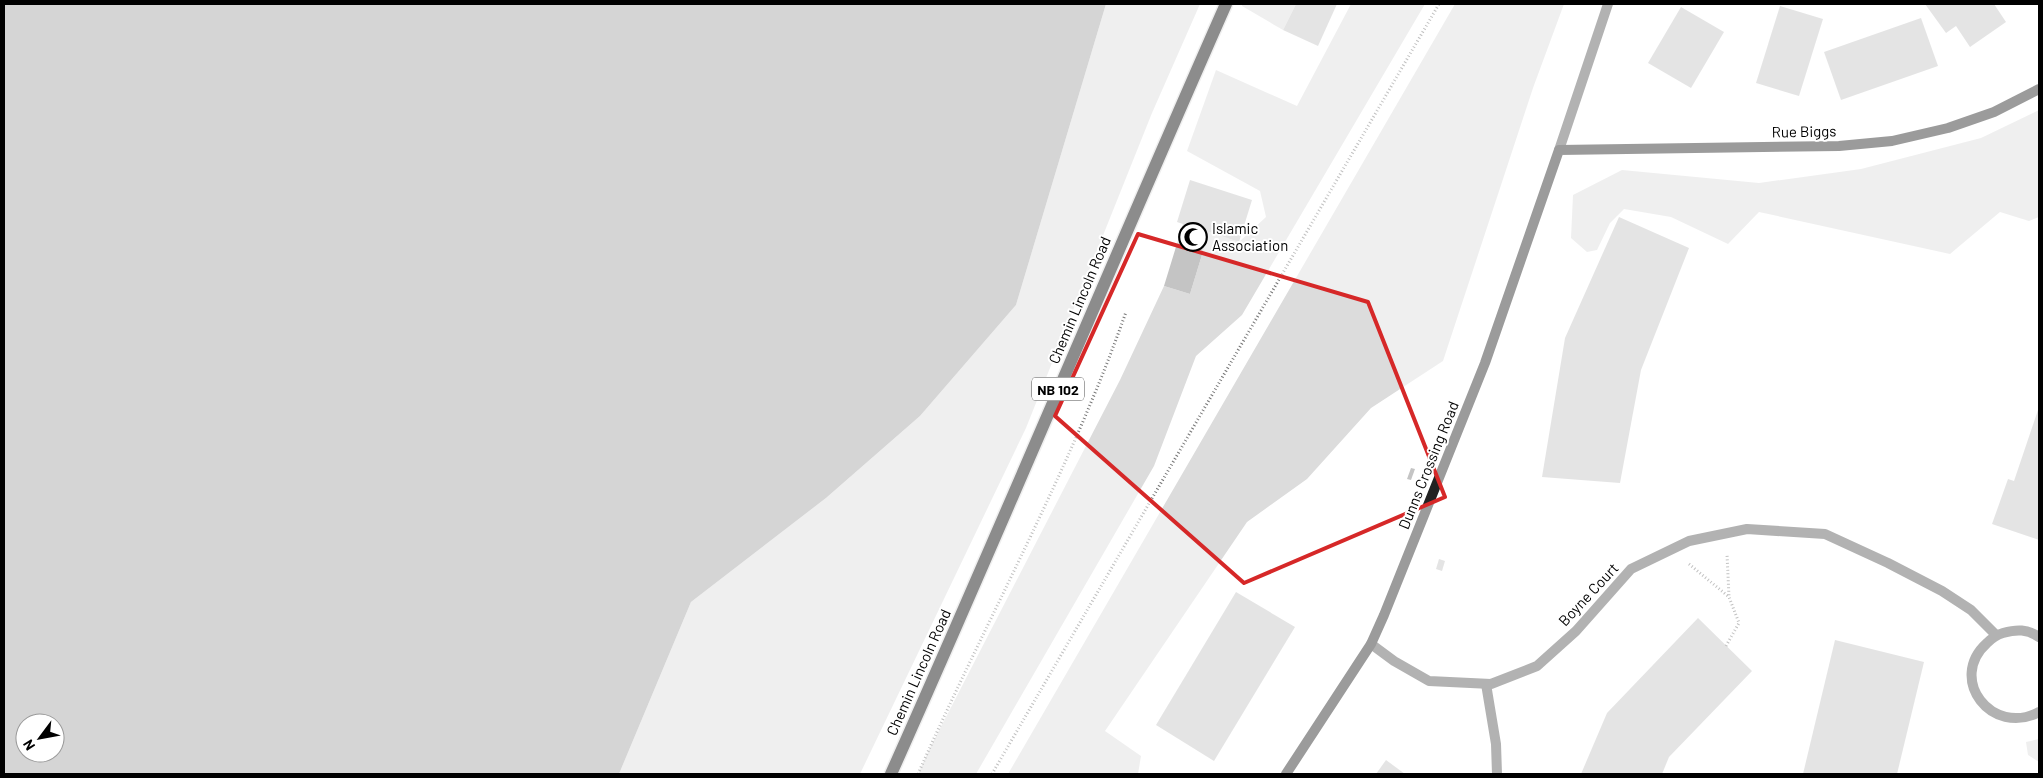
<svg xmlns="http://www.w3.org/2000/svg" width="2043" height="778" font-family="Barlow,sans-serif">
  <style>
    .green { fill: #dcdcdc }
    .water { fill: #a3a3a3; fill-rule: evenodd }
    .building { fill: #c4c4c4 }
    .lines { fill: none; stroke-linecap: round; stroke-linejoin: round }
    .primary-casing { stroke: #dbdbdb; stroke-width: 15 }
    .path { stroke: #777; stroke-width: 3; stroke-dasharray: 1 2.5; stroke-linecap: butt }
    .lane { stroke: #555; stroke-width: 10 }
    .street { stroke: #555; stroke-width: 10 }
    .secondary { stroke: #222; stroke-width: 10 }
    .primary { stroke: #000; stroke-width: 12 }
    .marked { fill: none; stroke: #d62828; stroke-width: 4; stroke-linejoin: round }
    .labels { text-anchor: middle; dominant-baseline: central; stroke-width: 4; stroke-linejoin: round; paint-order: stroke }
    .shield { fill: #fff; stroke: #4c4c4c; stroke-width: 1 }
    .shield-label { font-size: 14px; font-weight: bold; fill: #000 }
    .street-label { font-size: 15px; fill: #000; stroke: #fff }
    .poi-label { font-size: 15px; fill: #000; stroke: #fff; text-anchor: start }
  </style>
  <rect width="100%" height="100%" fill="#fff"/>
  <!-- green -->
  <g class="green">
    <polygon points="1106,4 1200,4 1152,113 1026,428 860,774 619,774 691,602 826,498 920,416 1016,305"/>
    <polygon points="1242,4 1296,4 1283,30 1242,6"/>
    <polygon points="1351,4 1425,4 1242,315 1196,356 1154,466 976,774 918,774 930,748 1120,380 1164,286 1190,294 1209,232 1239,242 1266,217 1260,191 1187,151 1216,70 1297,106"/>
    <polygon points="1455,4 1564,4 1533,88 1443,361 1371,408 1307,479 1247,522 1105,731 1141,756 1138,774 1008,774"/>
    <polygon points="2039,110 2039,217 2029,221 2000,212 1950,254 1759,212 1728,244 1671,217 1624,209 1610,223 1597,250 1587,252 1571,238 1573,195 1622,170 1759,183 1861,169 1981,138"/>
    <polygon points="2039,739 2039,762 2028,755 2026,742"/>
  </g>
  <!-- water -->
  <path class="water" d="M4,4H1106L1016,305L920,416L826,498L691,602L619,774H4ZM25,723H55V753H25Z"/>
  <!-- building -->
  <g class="building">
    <polygon points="1296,4 1337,4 1318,46 1283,30"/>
    <polygon points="1925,4 1994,4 2006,22 1970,47 1956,26 1946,33"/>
    <polygon points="1780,6 1823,19 1799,96 1756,83"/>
    <polygon points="1681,7 1724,32 1691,88 1648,63"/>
    <polygon points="1921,18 1938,66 1841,100 1824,52"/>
    <polygon points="1190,180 1252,200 1239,242 1209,232 1190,294 1164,286 1183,224 1177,222"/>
    <polygon points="1619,217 1689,248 1641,370 1620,483 1542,477 1565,338"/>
    <polygon points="2039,407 2039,540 1992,524 2008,479 2014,481"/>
    <polygon points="1411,468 1415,469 1411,480 1407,479"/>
    <polygon points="1439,559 1445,561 1442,571 1436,569"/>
    <polygon points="1236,592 1295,627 1214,761 1156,725"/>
    <polygon points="1698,618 1752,671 1669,757 1662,774 1581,774 1607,713"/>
    <polygon points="1835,640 1924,662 1897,774 1803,774"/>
    <polygon points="1386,760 1405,774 1376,774"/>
  </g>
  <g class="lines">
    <defs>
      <path id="primary" d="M891,774C1005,519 1113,260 1226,4"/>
    </defs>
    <!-- primary casing -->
    <use href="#primary" class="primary-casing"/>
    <!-- path -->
    <g class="path">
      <polyline points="1689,564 1729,597"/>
      <polyline points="1726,646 1739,623 1729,597 1727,554"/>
      <path d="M918,774C986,620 1070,471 1126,312"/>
      <polyline points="992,774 1439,4"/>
    </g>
    <!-- lane -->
    <polyline class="lane" points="1486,684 1496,744 1497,774"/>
    <!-- street -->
    <g class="street">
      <polyline points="1559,150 1608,4"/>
      <path d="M2039,637C2027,629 2017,629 2003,633C1996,635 1992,638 1987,643C1947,679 1992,737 2039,712"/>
      <polyline points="1371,644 1394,661 1429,681 1491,684 1537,666 1576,631 1631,569 1689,541 1747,529 1825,534 1888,563 1942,591 1971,610 1996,635"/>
    </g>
    <!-- secondary -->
    <polyline class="secondary" points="1286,774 1371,644 1384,615 1485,363 1559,150 1839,146 1892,141 1948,128 1994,112 2039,89"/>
    <!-- primary -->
    <use href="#primary" class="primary"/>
  </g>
  <!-- marked area -->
  <path d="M0 0H2043V778H0ZM1138,234L1368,302L1445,497L1244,583L1055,416Z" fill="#fff" fill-opacity=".55" fill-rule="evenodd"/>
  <path class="marked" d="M1138,234L1368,302L1445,497L1244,583L1055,416Z"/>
  <!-- icons -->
  <defs>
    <symbol id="mosque-ring" viewBox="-11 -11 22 22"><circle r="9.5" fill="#fff" stroke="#000" stroke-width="1.5"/><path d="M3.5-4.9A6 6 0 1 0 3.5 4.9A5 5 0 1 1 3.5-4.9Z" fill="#000"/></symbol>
  </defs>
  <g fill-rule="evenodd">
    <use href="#mosque-ring" x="1177" y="221" width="32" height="32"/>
  </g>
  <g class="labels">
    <!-- shield labels -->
    <rect class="shield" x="1032" y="377.5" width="52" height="23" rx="4"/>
    <g class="shield-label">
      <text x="1058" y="389">NB 102</text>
    </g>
    <!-- street labels -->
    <g class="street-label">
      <text transform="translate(1804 131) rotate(-1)">Rue Biggs</text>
      <text transform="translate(1079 300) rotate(-67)">Chemin Lincoln Road</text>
      <text transform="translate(1428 465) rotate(-68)">Dunns Crossing Road</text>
      <text transform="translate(1588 594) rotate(-47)">Boyne Court</text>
      <text transform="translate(918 672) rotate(-66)">Chemin Lincoln Road</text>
    </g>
    <!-- poi labels -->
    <g class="poi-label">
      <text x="1212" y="228">Islamic<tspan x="1212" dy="17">Association</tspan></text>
    </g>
  </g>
  <!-- border -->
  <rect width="2043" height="778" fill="none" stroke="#000000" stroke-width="10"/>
  <!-- north arrow -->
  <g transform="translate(40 738) rotate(238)"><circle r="24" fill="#ffffff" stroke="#999999"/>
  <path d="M0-4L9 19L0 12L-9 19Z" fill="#000000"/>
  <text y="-8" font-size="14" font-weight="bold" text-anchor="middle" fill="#000000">N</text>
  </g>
</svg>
